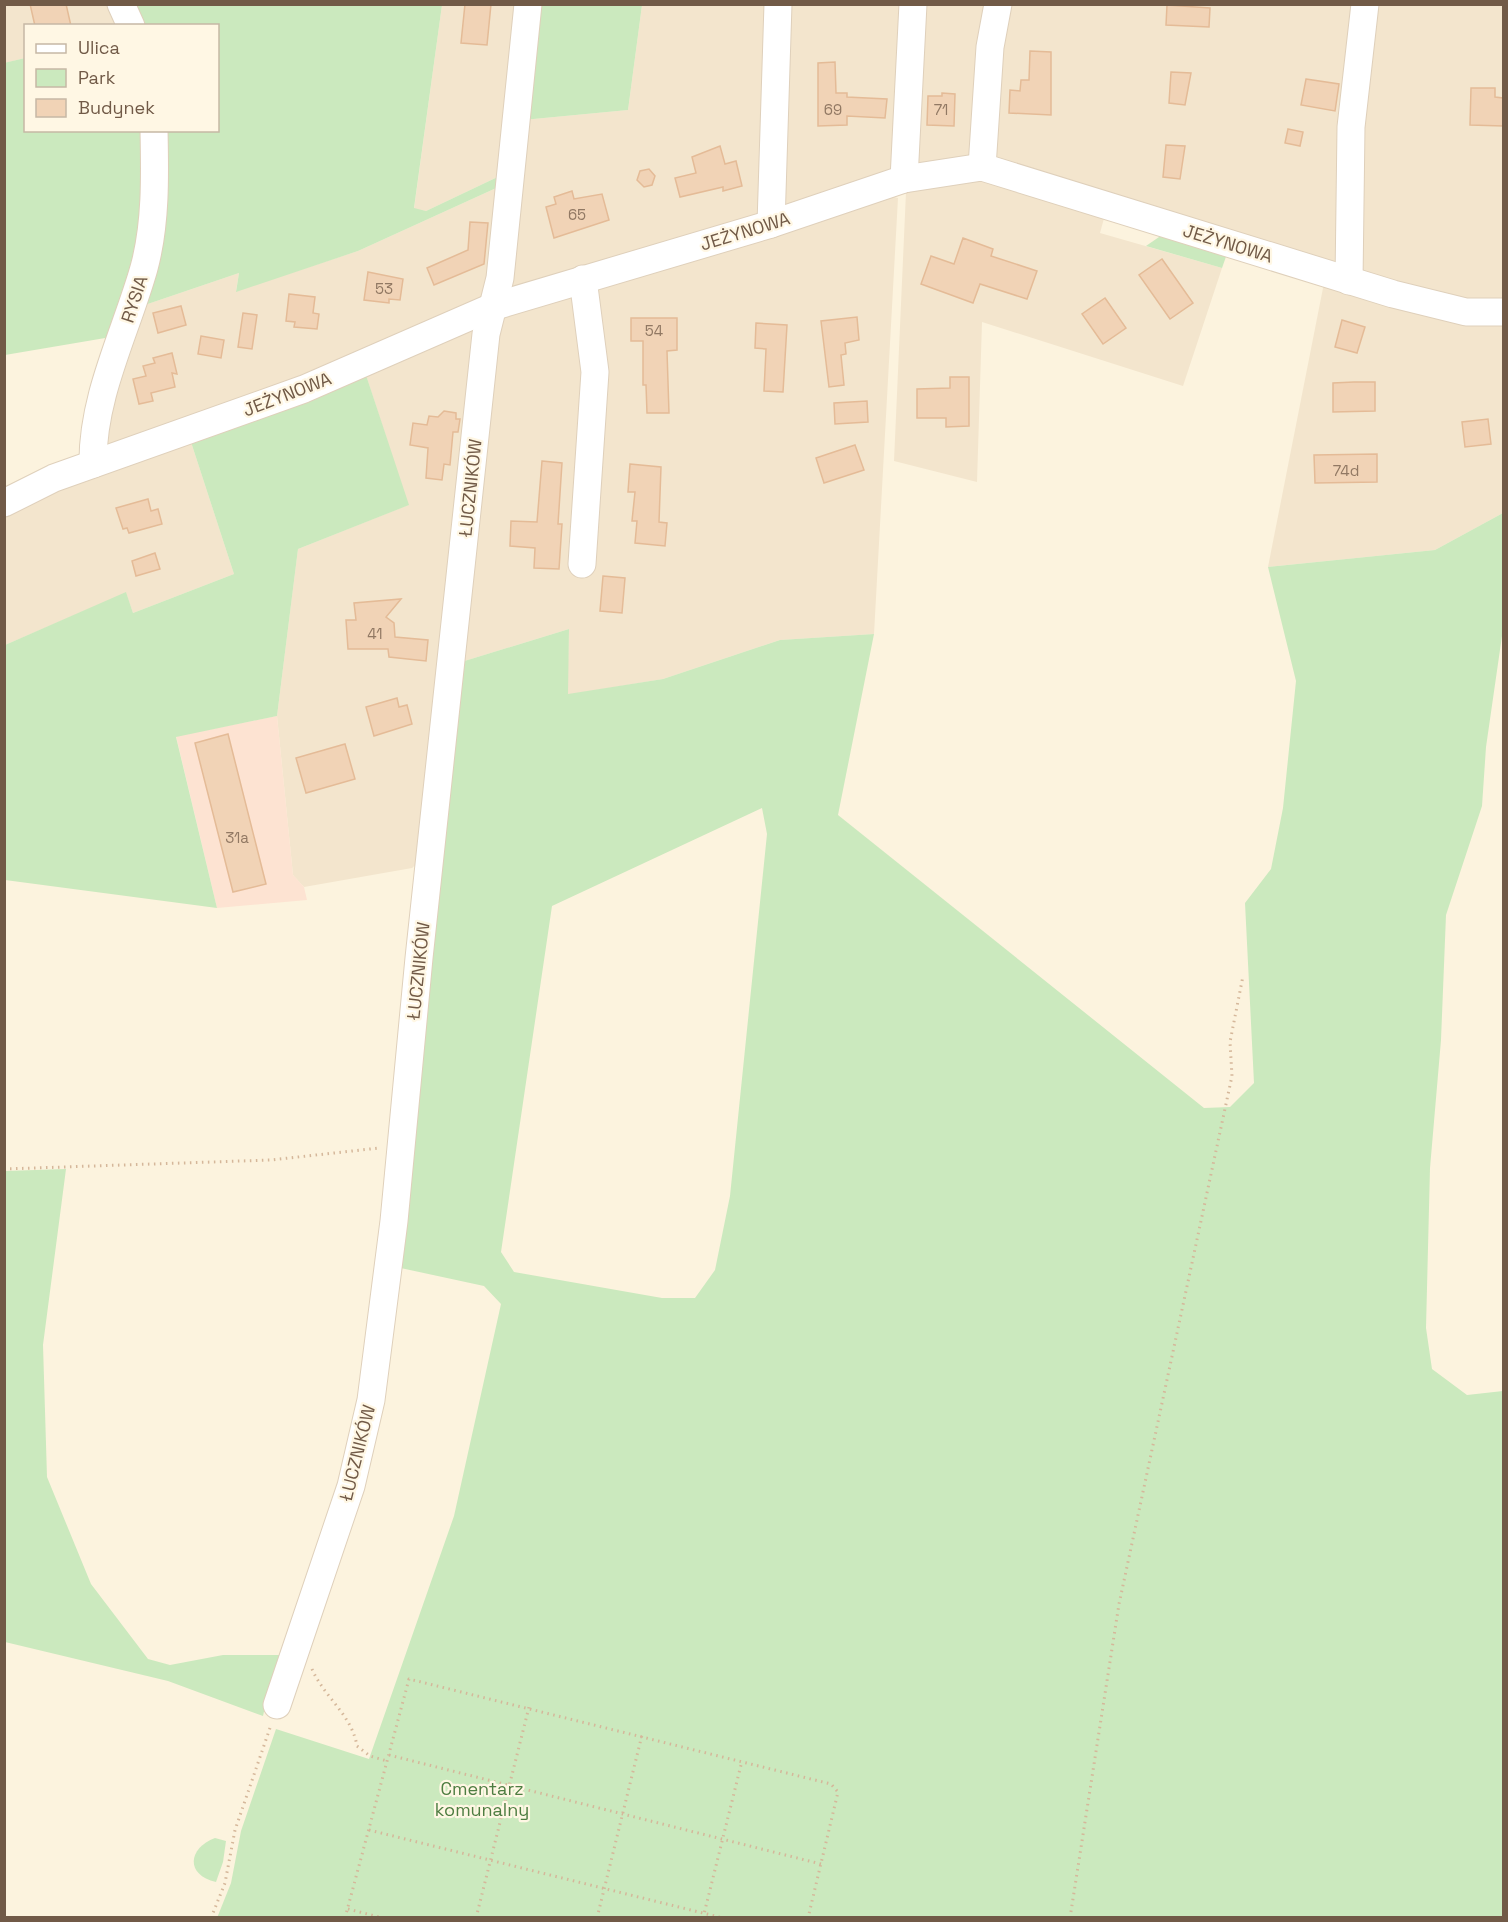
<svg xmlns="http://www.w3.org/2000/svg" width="1508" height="1922" font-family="'Space Grotesk',sans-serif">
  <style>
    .residential { fill: #f3e5cd }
    .commercial { fill: #fde3d2 }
    .green { fill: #cbe9be; fill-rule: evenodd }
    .building { fill: #f1d3b6; stroke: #e4bb97; stroke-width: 1.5 }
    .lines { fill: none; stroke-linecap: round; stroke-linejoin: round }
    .minor-casing { stroke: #dfd0bb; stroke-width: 29 }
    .path { stroke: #d5b79a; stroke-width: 3; stroke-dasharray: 1.5 4.5; stroke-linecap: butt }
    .minor { stroke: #fff; stroke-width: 27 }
    .labels { text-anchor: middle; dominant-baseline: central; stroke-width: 4.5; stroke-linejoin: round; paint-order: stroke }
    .number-label { font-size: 15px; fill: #917863 }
    .street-label { font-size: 18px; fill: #715a47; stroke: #fff7e4 }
    .park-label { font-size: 18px; fill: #4e7d41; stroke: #fff7e4 }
  </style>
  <rect width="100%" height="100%" fill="#fcf3de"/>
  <!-- residential -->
  <g class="residential">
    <polygon points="4,5 115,5 125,25 26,26 25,58 5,63"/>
    <polygon points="442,5 522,5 506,173 426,211 414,209"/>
    <polygon points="642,5 1360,5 1346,268 986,162 514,287 510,283 523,120 628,110"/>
    <polygon points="1369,5 1503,5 1503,304 1487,305 1361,277 1355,127"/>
    <polygon points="975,177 1106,211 1100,233 1222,268 1183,386 982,322 977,482 894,461 906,192"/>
    <polygon points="505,184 491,294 301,384 101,453 136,308 239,273 236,291 358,251"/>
    <polygon points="890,196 898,198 874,634 780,640 663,679 567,695 569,629 458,663 496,316"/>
    <polygon points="1324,283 1503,319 1503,513 1435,550 1268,567"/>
    <polygon points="465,329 473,331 424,857 412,868 304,887 293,875 277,716 298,549 408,505 365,372"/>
    <polygon points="190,439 234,574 133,613 126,593 5,645 4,513 20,505"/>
  </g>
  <!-- commercial -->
  <polygon class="commercial" points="277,716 293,875 304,887 307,900 217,908 176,736"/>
  <!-- green -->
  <g class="green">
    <polygon points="127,5 442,5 414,208 426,211 506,173 505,184 358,251 236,292 239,273 136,308 159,131 218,130 218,26 137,25"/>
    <polygon points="534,5 642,5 628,110 523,120"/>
    <polygon points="25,58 26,130 148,131 147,196 117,336 5,355 4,63"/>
    <polygon points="1170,234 1228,251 1222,268 1146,246 1159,237"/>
    <polygon points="365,372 409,505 298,549 277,716 176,737 217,908 5,880 5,645 126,592 133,613 234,574 190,439"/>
    <path d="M1503,513V629L1486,747L1482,806L1446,915L1441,1040L1430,1168L1426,1328L1432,1369L1467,1395L1503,1391V1917L217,1918L231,1883L241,1831L276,1729L369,1759L454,1516L501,1304L484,1286L396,1267L458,663L569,629L568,694L663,679L780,640L874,634L838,815L1204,1108L1230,1107L1254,1083L1245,903L1271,869L1283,808L1296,681L1268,567L1435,550ZM762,808L767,834L730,1196L715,1270L695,1298H662L514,1272L501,1252L552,906Z"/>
    <polygon points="66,1169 43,1345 47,1477 91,1584 148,1659 170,1665 223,1655 288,1655 266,1702 263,1716 168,1681 5,1642 5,1171"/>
    <path d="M215,1838L226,1841L223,1862L216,1882C185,1875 188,1848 215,1838Z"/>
  </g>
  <!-- building -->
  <g class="building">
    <polygon points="30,4 66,4 71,26 35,26"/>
    <polygon points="465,4 491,4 487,45 461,43"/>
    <polygon points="1167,5 1210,8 1209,27 1166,25"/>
    <polygon points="1030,51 1051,52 1051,115 1009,113 1010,90 1020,91 1021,80 1029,80"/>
    <polygon points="835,62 836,93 847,93 847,97 887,99 885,118 847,116 847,125 818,126 818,63"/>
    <polygon points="1171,72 1191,73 1185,105 1169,103"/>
    <polygon points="1306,79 1339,84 1335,111 1301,105"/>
    <polygon points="1471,88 1495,88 1495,97 1503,98 1503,126 1470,125"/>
    <polygon points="942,93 955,94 954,126 927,125 928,96 942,96"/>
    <polygon points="1288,129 1303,132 1300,146 1285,143"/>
    <polygon points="1166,145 1185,146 1180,179 1163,177"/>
    <polygon points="720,146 725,164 736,161 742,186 723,191 723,187 680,197 675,178 696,173 692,157"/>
    <polygon points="649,169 655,176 652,185 644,187 637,180 640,171"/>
    <polygon points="572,191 574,199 602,194 609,220 554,238 546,207 556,204 554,197"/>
    <polygon points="470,222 488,223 484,264 434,285 427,268 468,250"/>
    <polygon points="963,238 993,249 991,256 1037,271 1027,299 980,284 973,303 921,284 931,256 954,264"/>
    <polygon points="1162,259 1193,303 1170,319 1139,275"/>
    <polygon points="368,272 403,279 400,300 389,299 389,303 364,300"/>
    <polygon points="289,294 315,297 313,313 319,314 317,329 294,327 295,322 286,321"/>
    <polygon points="1105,298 1126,328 1103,344 1082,314"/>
    <polygon points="181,306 186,325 158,333 153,313"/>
    <polygon points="243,313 257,315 252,349 238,347"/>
    <polygon points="857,317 859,340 845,343 846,354 841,355 844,385 829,387 821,321"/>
    <polygon points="631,318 677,318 677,350 667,351 669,413 647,413 646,385 643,385 643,341 631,341"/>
    <polygon points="1342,320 1365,327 1357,353 1335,347"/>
    <polygon points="756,323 787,325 783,392 764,391 766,349 755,348"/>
    <polygon points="201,336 224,340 221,358 198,354"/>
    <polygon points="172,353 177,374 172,373 175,387 151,393 153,401 139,404 133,379 146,376 143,366 155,363 153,358"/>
    <polygon points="950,377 969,377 969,426 946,427 946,418 917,418 917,389 950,388"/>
    <polygon points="1354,382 1375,382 1375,411 1333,412 1333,383"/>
    <polygon points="867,401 868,422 835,424 834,403"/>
    <polygon points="444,411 456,413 456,419 460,419 458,432 453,432 450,465 444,464 442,480 426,478 428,448 410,445 413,423 427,425 429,416 438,417"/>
    <polygon points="1488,419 1491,444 1465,447 1462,422"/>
    <polygon points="855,445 864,470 824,483 816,458"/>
    <polygon points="1377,454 1377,482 1315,483 1314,455"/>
    <polygon points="542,461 562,463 558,524 562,524 559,569 534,568 535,548 510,546 511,521 537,522"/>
    <polygon points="630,464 661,467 659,522 667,523 665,546 635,543 637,521 632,521 635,492 628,492"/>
    <polygon points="148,499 151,511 158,509 162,524 129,533 127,528 123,529 116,508"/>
    <polygon points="155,553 160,569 136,576 132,561"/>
    <polygon points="603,576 625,578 622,613 600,611"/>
    <polygon points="401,599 386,617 394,623 395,637 428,640 426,661 389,657 388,649 348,649 346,620 356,620 354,603"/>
    <polygon points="397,698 399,707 407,705 412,724 374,736 366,707"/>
    <polygon points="228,734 266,884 233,892 195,743"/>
    <polygon points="345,744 355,779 306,793 296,758"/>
  </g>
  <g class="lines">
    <defs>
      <g id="minor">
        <polyline points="121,4 131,26"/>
        <polyline points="982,167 990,47 998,4"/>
        <polyline points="904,179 913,4"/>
        <polyline points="771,224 778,4"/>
        <polyline points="1349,281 1351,127 1365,4"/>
        <path d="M93,464C92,396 126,332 144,268C156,224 155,176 154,130"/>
        <polyline points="4,503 54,478 304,389 492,307 771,224 904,179 982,167 1393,294 1466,312 1504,312"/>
        <polyline points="582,564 595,372 583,279"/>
        <polyline points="277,1705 351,1486 371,1400 394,1221 419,958 486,334 500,278 528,4"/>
      </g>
    </defs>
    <!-- minor casing -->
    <use href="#minor" class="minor-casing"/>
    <!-- path -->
    <g class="path">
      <polyline points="4,1169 271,1160 379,1148"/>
      <path d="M312,1669C324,1697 352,1715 357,1746L370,1756L387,1761"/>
      <polyline points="389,1755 821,1864"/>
      <polyline points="369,1830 723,1918"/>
      <polyline points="348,1909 383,1918"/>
      <polyline points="211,1918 225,1883 235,1830 271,1725"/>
      <polyline points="345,1918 409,1679 831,1784 838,1792 808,1918"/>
      <polyline points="476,1918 529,1707"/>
      <polyline points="597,1918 642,1735"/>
      <polyline points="703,1918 742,1761"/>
      <polyline points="1070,1918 1119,1604 1232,1076 1230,1042 1243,976"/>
    </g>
    <!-- minor -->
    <use href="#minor" class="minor"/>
  </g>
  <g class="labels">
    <!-- number labels -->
    <g class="number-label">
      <text x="833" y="109">69</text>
      <text x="941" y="109">71</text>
      <text x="577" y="214">65</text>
      <text x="384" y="288">53</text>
      <text x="654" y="330">54</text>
      <text x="1346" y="470">74d</text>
      <text x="375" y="633">41</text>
      <text x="237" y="837">31a</text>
    </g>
    <!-- street labels -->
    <g class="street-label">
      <text transform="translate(745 231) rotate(-17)">JEŻYNOWA</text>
      <text transform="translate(1228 243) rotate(17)">JEŻYNOWA</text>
      <text transform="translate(134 299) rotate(-72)">RYSIA</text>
      <text transform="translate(287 394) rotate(-21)">JEŻYNOWA</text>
      <text transform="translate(470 488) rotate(-84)">ŁUCZNIKÓW</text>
      <text transform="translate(418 971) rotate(-84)">ŁUCZNIKÓW</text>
      <text transform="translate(357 1453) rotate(-76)">ŁUCZNIKÓW</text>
    </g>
    <!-- park labels -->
    <g class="park-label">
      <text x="482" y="1788">Cmentarz<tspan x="482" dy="21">komunalny</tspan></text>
    </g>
  </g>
  <!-- border -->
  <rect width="1508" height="1922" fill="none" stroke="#715a47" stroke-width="12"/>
  <!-- legend -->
  <rect x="24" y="24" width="195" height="108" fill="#fff7e4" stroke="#c6b8a5" stroke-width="1.5"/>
  <rect x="36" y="44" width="30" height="9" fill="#ffffff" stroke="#c6b8a5" stroke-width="1.5"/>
  <text x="78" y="54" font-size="18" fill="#715a47">Ulica</text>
  <rect x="36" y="69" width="30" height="18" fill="#cbe9be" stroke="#c6b8a5" stroke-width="1.5"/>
  <text x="78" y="84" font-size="18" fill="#715a47">Park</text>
  <rect x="36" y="99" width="30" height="18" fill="#f1d3b6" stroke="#c6b8a5" stroke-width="1.5"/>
  <text x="78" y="114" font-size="18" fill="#715a47">Budynek</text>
</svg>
